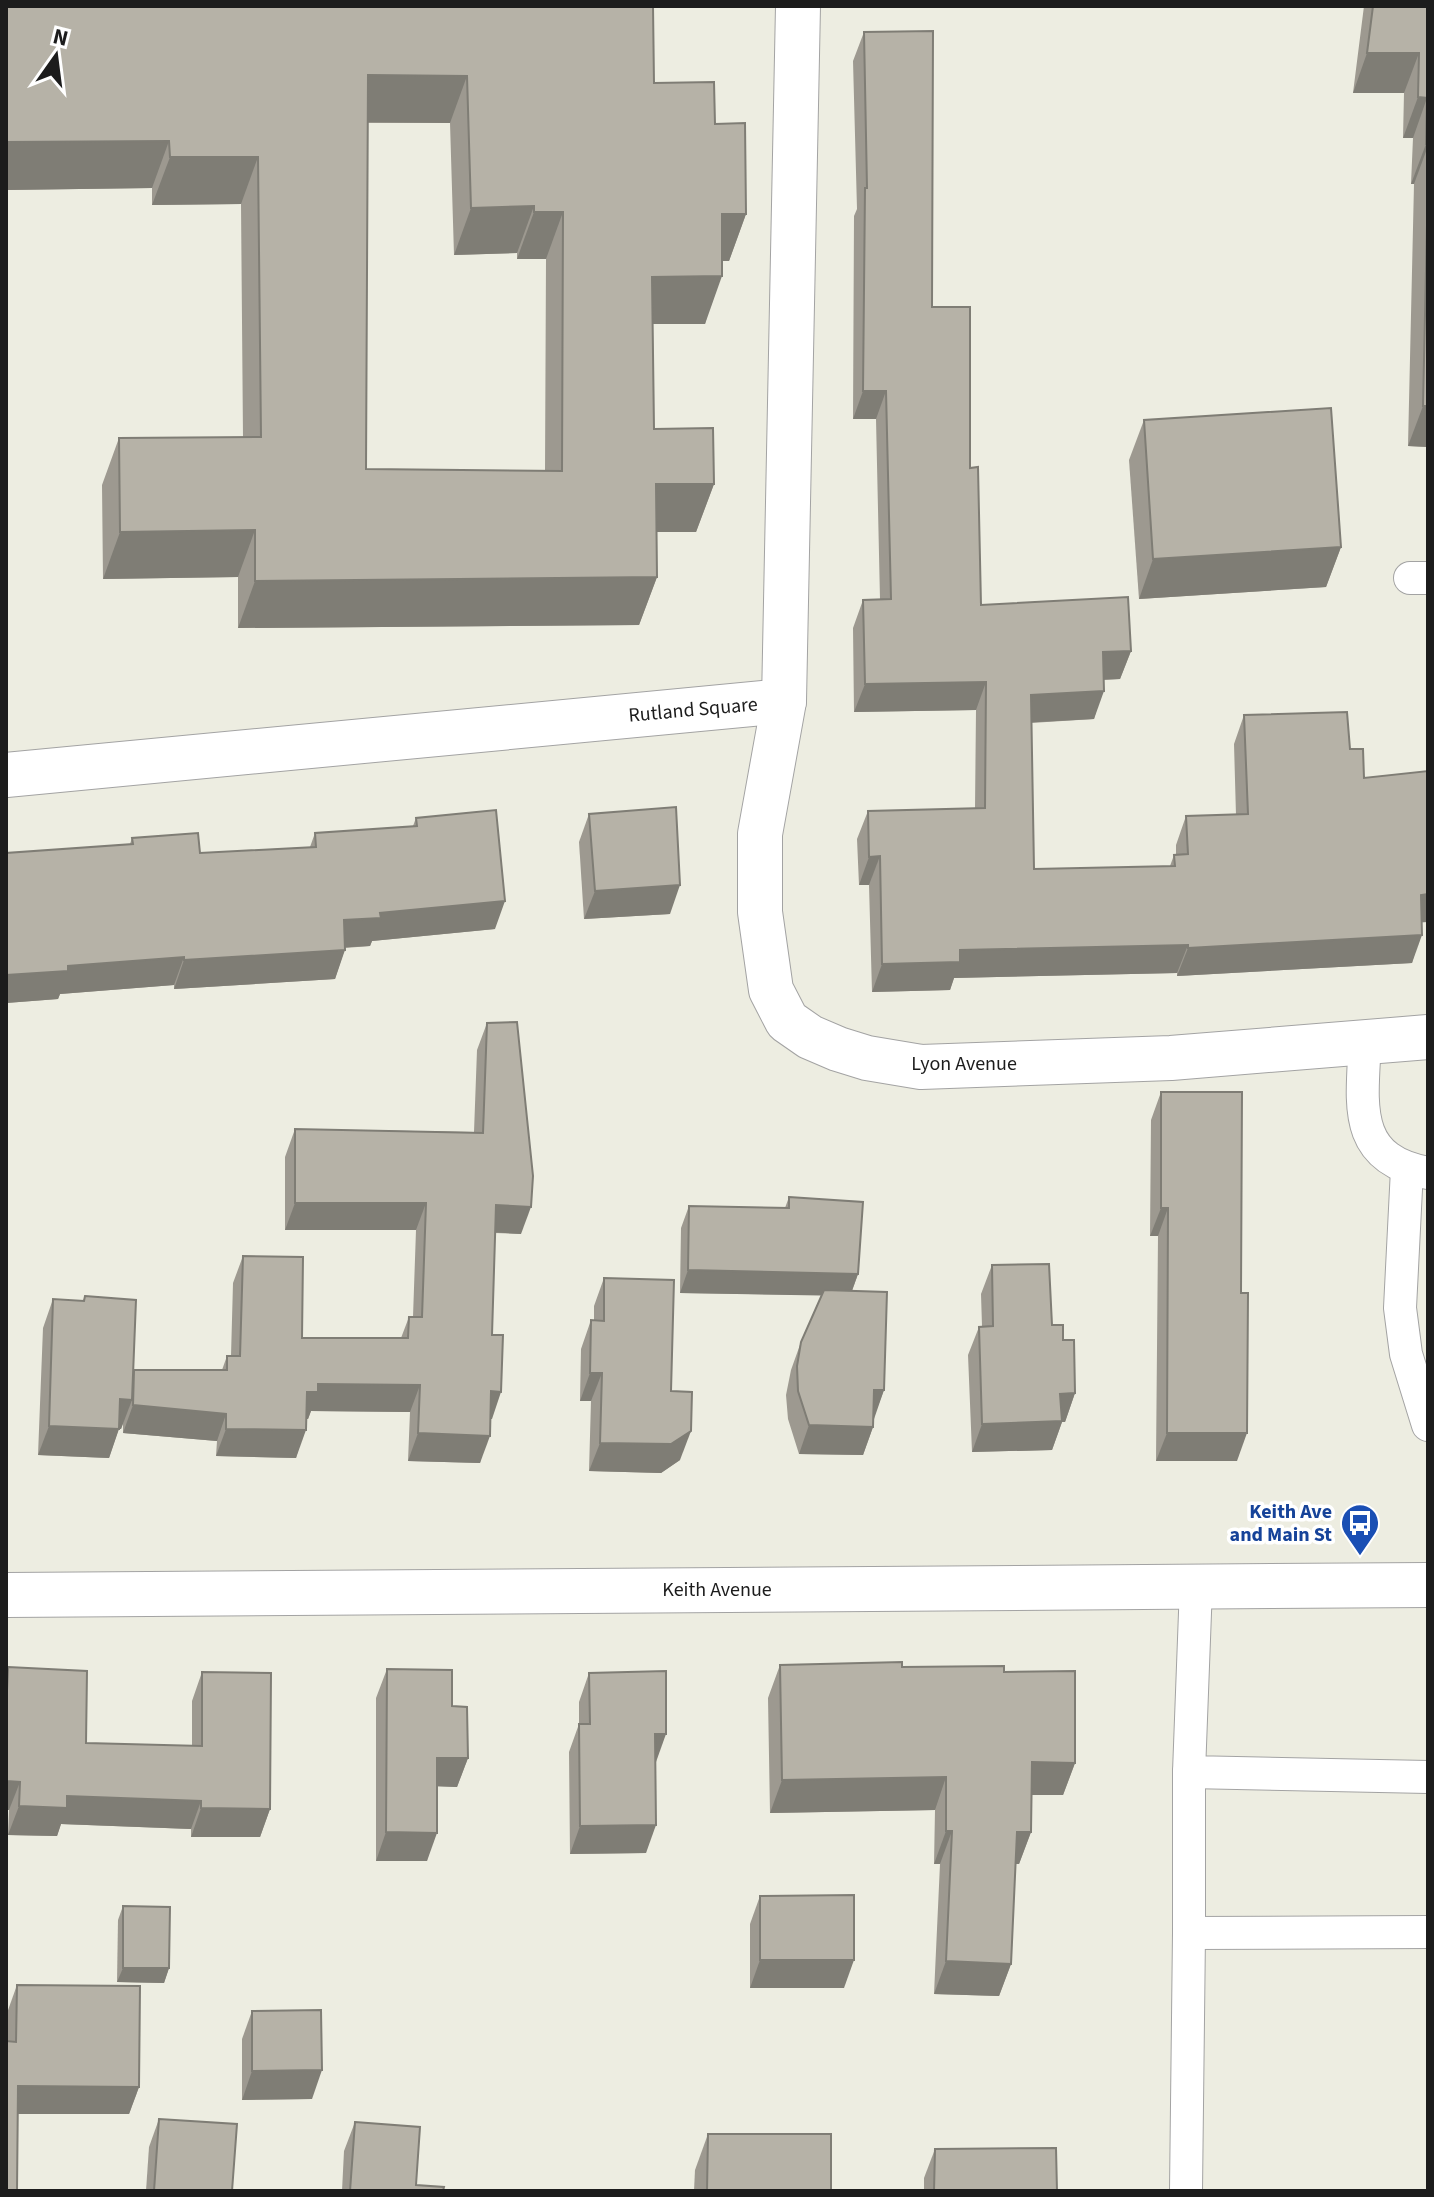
<svg xmlns="http://www.w3.org/2000/svg" width="1434" height="2197" font-family="'Source Sans 3',sans-serif">
  <style>
    .lines { fill: none; stroke-linecap: round; stroke-linejoin: round }
    .lane-casing { stroke: #a3a3a3; stroke-width: 34 }
    .street-casing { stroke: #a3a3a3; stroke-width: 46 }
    .lane { stroke: #fff; stroke-width: 32 }
    .street { stroke: #fff; stroke-width: 44 }
    .wall { fill: #9d9990; fill-rule: evenodd }
    .shaded-wall { fill: #7f7d75 }
    .building { fill: #b6b2a7; stroke: #7f7d75; stroke-width: 2; fill-rule: evenodd }
    .labels { text-anchor: middle; dominant-baseline: central; stroke-width: 7; stroke-linejoin: round; paint-order: stroke }
    .street-label { font-size: 20px; fill: #1c1c1c; stroke: #fff }
    .transit-label { font-size: 20px; font-weight: bold; fill: #164399; stroke: #fff; text-anchor: end }
  </style>
  <rect width="100%" height="100%" fill="#edede1"/>
  <g class="lines">
    <defs>
      <g id="lane">
        <polyline points="1410,578 1428,578"/>
        <path d="M1365,1041C1362,1104 1351,1159 1428,1173"/>
        <polyline points="1407,1169 1400,1308 1406,1354 1428,1425"/>
        <polyline points="1196,1586 1189,1772 1428,1777"/>
        <polyline points="1189,1772 1189,1933 1428,1932"/>
        <polyline points="1186,2191 1189,1933"/>
      </g>
      <g id="street">
        <polyline points="784,701 760,834 760,912 771,990 787,1021 810,1037 838,1049 867,1058 921,1067 1171,1058 1428,1037"/>
        <polyline points="6,775 784,701 798,6"/>
        <polyline points="6,1595 1428,1585"/>
      </g>
    </defs>
    <!-- lane casing -->
    <use href="#lane" class="lane-casing"/>
    <!-- street casing -->
    <use href="#street" class="street-casing"/>
    <!-- lane -->
    <use href="#lane" class="lane"/>
    <!-- street -->
    <use href="#street" class="street"/>
  </g>
  <!-- wall -->
  <g class="wall">
    <path d="M6,6L654,83L715,124L746,214L729,261H722L705,324H653L654,429L714,484L696,532H656L657,577L639,625L238,628V577L103,579L102,485L119,438L243,437L241,204L152,205V188L6,190ZM368,123H450L454,255L517,253V259H546L545,471L366,469Z"/>
    <polygon points="1364,6 1428,6 1428,447 1408,446 1414,184 1411,184 1413,138 1403,138 1404,93 1353,93"/>
    <polygon points="864,32 970,468 981,605 1131,651 1120,679 1104,680 1094,719 1031,723 1034,869 1170,866 1174,855 1176,855 1176,845 1186,816 1236,815 1234,744 1244,715 1350,749 1364,778 1428,922 1422,922 1412,963 1177,976 1177,973 954,978 950,990 872,992 869,885 859,885 857,839 868,811 975,808 976,710 854,712 853,628 863,600 880,599 876,419 853,419 854,216 857,209 853,61"/>
    <polygon points="1144,420 1341,547 1326,587 1139,599 1129,460"/>
    <polygon points="589,814 670,914 584,919 579,842"/>
    <polygon points="416,818 495,929 372,941 370,946 345,948 335,979 174,989 174,985 60,994 58,999 6,1003 6,853 130,844 132,838 200,853 310,847 315,833 413,826"/>
    <polygon points="487,1023 521,1234 495,1233 492,1335 492,1419 490,1419 480,1463 408,1461 410,1412 311,1411 308,1419 306,1419 296,1458 216,1456 217,1441 123,1433 123,1423 121,1429 119,1428 109,1458 38,1455 43,1328 53,1299 83,1301 85,1296 133,1375 134,1370 222,1370 227,1356 231,1356 233,1283 243,1256 302,1338 401,1338 409,1317 413,1317 416,1230 285,1230 285,1157 295,1129 474,1132 477,1050"/>
    <polygon points="1161,1092 1237,1461 1156,1461 1158,1236 1150,1236 1151,1120"/>
    <polygon points="789,1197 858,1274 852,1291 884,1390 873,1419 873,1427 863,1455 799,1454 788,1419 786,1395 791,1370 801,1342 822,1295 680,1293 681,1228 689,1206 785,1208"/>
    <polygon points="992,1265 1052,1325 1063,1340 1075,1393 1065,1422 1062,1422 1052,1450 972,1452 968,1355 979,1327 982,1326 981,1294"/>
    <polygon points="604,1278 671,1391 680,1460 661,1473 589,1471 591,1401 580,1401 581,1349 591,1320 594,1321 594,1306"/>
    <polygon points="780,1665 902,1667 1004,1672 1075,1763 1063,1795 1032,1795 1031,1832 1019,1864 1015,1864 1011,1964 999,1996 934,1994 940,1864 934,1864 935,1810 770,1813 768,1698"/>
    <polygon points="8,1667 86,1743 192,1746 192,1701 202,1672 270,1809 260,1837 191,1837 191,1829 61,1824 57,1836 8,1835 9,1810 6,1810 6,1672"/>
    <polygon points="387,1669 468,1758 457,1787 437,1786 427,1861 376,1861 376,1698"/>
    <polygon points="589,1673 656,1762 646,1853 570,1854 569,1752 579,1724 579,1702"/>
    <polygon points="760,1896 844,1988 750,1988 750,1924"/>
    <polygon points="123,1906 169,1968 164,1983 117,1982 118,1920"/>
    <polygon points="17,1985 139,2087 129,2114 18,2114 6,2041 7,2013"/>
    <polygon points="252,2011 312,2099 242,2100 242,2039"/>
    <polygon points="159,2119 232,2191 146,2191 149,2147"/>
    <polygon points="355,2122 416,2185 443,2191 342,2191 344,2151"/>
    <polygon points="708,2134 831,2191 694,2191 695,2170"/>
    <polygon points="935,2149 1057,2191 924,2191 924,2178"/>
  </g>
  <!-- shaded-wall -->
  <g class="shaded-wall">
    <polygon points="1367,53 1419,53 1404,93 1353,93"/>
    <polygon points="368,75 467,76 450,123 351,122"/>
    <polygon points="1418,97 1427,98 1413,138 1403,138"/>
    <polygon points="169,141 152,188 6,190 6,142"/>
    <polygon points="1426,144 1428,144 1428,146 1414,184 1411,184"/>
    <polygon points="170,157 258,157 241,204 152,205"/>
    <polygon points="534,206 517,253 454,255 471,208"/>
    <polygon points="534,212 563,212 546,259 517,259"/>
    <polygon points="722,214 746,214 729,261 704,261"/>
    <polygon points="722,276 705,324 635,324 652,277"/>
    <polygon points="863,391 886,391 876,419 853,419"/>
    <polygon points="1423,406 1428,406 1428,447 1408,446"/>
    <polygon points="656,484 714,484 696,532 638,532"/>
    <polygon points="255,530 238,577 103,579 120,532"/>
    <polygon points="1341,547 1326,587 1139,599 1153,559"/>
    <polygon points="657,577 639,625 238,628 255,581"/>
    <polygon points="1131,651 1120,679 1092,680 1103,652"/>
    <polygon points="986,682 976,710 854,712 865,684"/>
    <polygon points="1104,691 1094,719 1020,723 1031,695"/>
    <polygon points="880,856 869,885 859,885 869,857"/>
    <polygon points="680,885 670,914 584,919 595,891"/>
    <polygon points="1428,894 1428,922 1411,923 1421,895"/>
    <polygon points="505,901 495,929 372,941 370,946 333,948 344,920 380,913"/>
    <polygon points="1422,935 1412,963 1177,976 1188,948"/>
    <polygon points="1188,945 1177,973 954,978 950,990 872,992 882,964 960,950"/>
    <polygon points="345,950 335,979 174,989 184,960"/>
    <polygon points="184,957 174,985 60,994 58,999 6,1003 6,975 68,966"/>
    <polygon points="295,1203 426,1203 416,1230 285,1230"/>
    <polygon points="496,1205 531,1207 521,1234 486,1232"/>
    <polygon points="1161,1208 1168,1208 1158,1236 1150,1236"/>
    <polygon points="688,1270 858,1274 850,1296 680,1293"/>
    <polygon points="590,1373 602,1373 591,1401 580,1401"/>
    <polygon points="318,1384 420,1385 410,1412 311,1411 308,1419 297,1419 307,1392"/>
    <polygon points="874,1390 884,1390 874,1419 863,1418"/>
    <polygon points="491,1391 501,1392 492,1419 481,1418"/>
    <polygon points="1075,1393 1065,1422 1062,1422 1052,1450 972,1452 982,1424 1060,1394"/>
    <polygon points="120,1399 132,1400 121,1429 110,1428"/>
    <polygon points="133,1405 226,1414 217,1441 123,1433"/>
    <polygon points="809,1425 873,1427 863,1455 799,1454"/>
    <polygon points="49,1426 119,1429 109,1458 38,1455"/>
    <polygon points="226,1429 306,1430 296,1458 216,1456"/>
    <polygon points="691,1431 680,1460 661,1473 589,1471 600,1443"/>
    <polygon points="418,1433 490,1436 480,1463 408,1461"/>
    <polygon points="1167,1433 1247,1433 1237,1461 1156,1461"/>
    <polygon points="655,1734 666,1734 656,1762"/>
    <polygon points="437,1758 468,1758 457,1787 427,1786"/>
    <polygon points="1032,1762 1075,1763 1063,1795 1020,1795"/>
    <polygon points="946,1777 935,1810 770,1813 782,1780"/>
    <polygon points="6,1781 20,1782 9,1810 6,1810"/>
    <polygon points="67,1796 201,1801 191,1829 61,1824 57,1836 8,1835 19,1806"/>
    <polygon points="201,1808 270,1809 260,1837 191,1837"/>
    <polygon points="656,1825 646,1853 570,1854 580,1826"/>
    <polygon points="946,1831 952,1831 940,1864 934,1864"/>
    <polygon points="386,1832 437,1833 427,1861 376,1861"/>
    <polygon points="1017,1832 1031,1832 1019,1864 1005,1864"/>
    <polygon points="760,1960 854,1960 844,1988 750,1988"/>
    <polygon points="946,1961 1011,1964 999,1996 934,1994"/>
    <polygon points="123,1968 169,1968 164,1983 117,1982"/>
    <polygon points="322,2070 312,2099 242,2100 252,2071"/>
    <polygon points="18,2086 139,2087 129,2114 8,2114"/>
  </g>
  <!-- building -->
  <g class="building">
    <path d="M6,6H653L654,83L714,82L715,124L745,123L746,214H722V276L652,277L654,429L713,428L714,484H656L657,577L255,581V530L120,532L119,438L261,437L258,157H170L169,141L6,142ZM368,75L467,76L471,208L534,206V212H563L562,471L366,469Z"/>
    <polygon points="1373,6 1428,6 1428,144 1426,144 1427,98 1418,97 1419,53 1367,53"/>
    <polygon points="933,31 932,307 970,307 970,468 978,467 981,605 1128,597 1131,651 1103,652 1104,691 1031,695 1034,869 1175,866 1174,855 1188,854 1186,816 1248,814 1244,715 1347,712 1350,749 1363,749 1364,778 1428,771 1428,894 1421,895 1422,935 1188,948 1188,945 960,950 960,962 882,964 880,856 869,857 868,811 985,808 986,682 865,684 863,600 891,599 886,391 863,391 865,188 867,188 864,32"/>
    <polygon points="1428,180 1428,406 1423,406"/>
    <polygon points="1331,408 1341,547 1153,559 1144,420"/>
    <polygon points="676,807 680,885 595,891 589,814"/>
    <polygon points="496,810 505,901 380,913 381,918 344,920 345,950 184,960 184,957 68,966 68,971 6,975 6,853 133,844 132,838 198,833 200,853 316,847 315,833 417,826 416,818"/>
    <polygon points="517,1022 533,1176 531,1207 496,1205 492,1335 503,1335 501,1392 491,1391 490,1436 418,1433 420,1385 318,1384 318,1392 307,1392 306,1430 226,1429 226,1414 133,1405 134,1370 227,1370 227,1356 240,1356 243,1256 303,1257 302,1338 408,1338 409,1317 422,1317 426,1203 295,1203 295,1129 483,1133 487,1023"/>
    <polygon points="1161,1092 1242,1092 1241,1293 1248,1293 1247,1433 1167,1433 1168,1208 1161,1208"/>
    <polygon points="789,1197 863,1202 858,1274 688,1270 689,1206 789,1208"/>
    <polygon points="1049,1264 1052,1325 1063,1325 1063,1340 1074,1340 1075,1393 1060,1394 1062,1421 982,1424 979,1327 993,1326 992,1265"/>
    <polygon points="604,1278 674,1280 671,1391 692,1392 691,1431 671,1444 600,1443 602,1373 590,1373 591,1320 604,1321"/>
    <polygon points="824,1290 887,1292 884,1390 874,1390 873,1427 809,1425 798,1391 797,1366 801,1342"/>
    <polygon points="85,1296 136,1300 132,1400 120,1399 119,1429 49,1426 53,1299 84,1301"/>
    <polygon points="902,1662 902,1667 1004,1666 1004,1672 1075,1671 1075,1763 1032,1762 1031,1832 1017,1832 1011,1964 946,1961 952,1831 946,1831 946,1777 782,1780 780,1665"/>
    <polygon points="8,1667 87,1671 86,1743 202,1746 202,1672 271,1673 270,1809 201,1808 201,1801 67,1796 67,1808 19,1806 20,1782 6,1781 6,1713"/>
    <polygon points="387,1669 452,1670 452,1706 467,1707 468,1758 437,1758 437,1833 386,1832"/>
    <polygon points="666,1671 666,1734 655,1734 656,1825 580,1826 579,1724 590,1724 589,1673"/>
    <polygon points="854,1895 854,1960 760,1960 760,1896"/>
    <polygon points="123,1906 170,1907 169,1968 123,1968"/>
    <polygon points="17,1985 140,1986 139,2087 18,2086 17,2191 6,2191 6,2041 16,2042"/>
    <polygon points="321,2010 322,2070 252,2071 252,2011"/>
    <polygon points="159,2119 237,2124 232,2191 154,2191"/>
    <polygon points="355,2122 420,2127 416,2185 444,2187 443,2191 350,2191"/>
    <polygon points="708,2134 831,2134 831,2191 707,2191"/>
    <polygon points="1056,2148 1057,2191 934,2191 935,2149"/>
  </g>
  <!-- icons -->
  <defs>
    <symbol id="bus-pin" viewBox="-11 -11 22 30"><path d="M0 17L-7.5 6A9.5 9.5 0 1 1 7.5 6Z" fill="#1a4fb4" stroke="#fff"/><path d="M-5-6H5V4H4V6H2V4H-2V6H-4V4H-5ZM-3.5-4V0h7V-4ZM-3.5 1.2v1.5H-2V1.2ZM2 1.2v1.5H3.5V1.2Z" fill="#fff"/></symbol>
  </defs>
  <g fill-rule="evenodd">
    <use href="#bus-pin" x="1338" y="1501" width="44" height="60"/>
  </g>
  <g class="labels">
    <!-- street labels -->
    <g class="street-label">
      <text transform="translate(693 710) rotate(-5)">Rutland Square</text>
      <text x="964" y="1064">Lyon Avenue</text>
      <text x="717" y="1590">Keith Avenue</text>
    </g>
    <!-- transit labels -->
    <g class="transit-label">
      <text x="1332" y="1512">Keith Ave<tspan x="1332" dy="23">and Main St</tspan></text>
    </g>
  </g>
  <!-- border -->
  <rect width="1434" height="2197" fill="none" stroke="#1c1c1c" stroke-width="16"/>
  <!-- north arrow -->
  <g transform="translate(56 56) rotate(14)" stroke="#ffffff" stroke-width="6" paint-order="stroke">
  <path d="M0-6L14 30L0 20L-14 30Z" fill="#1c1c1c"/>
  <text y="-12" font-size="22" font-weight="bold" text-anchor="middle" fill="#1c1c1c">N</text>
  </g>
</svg>
